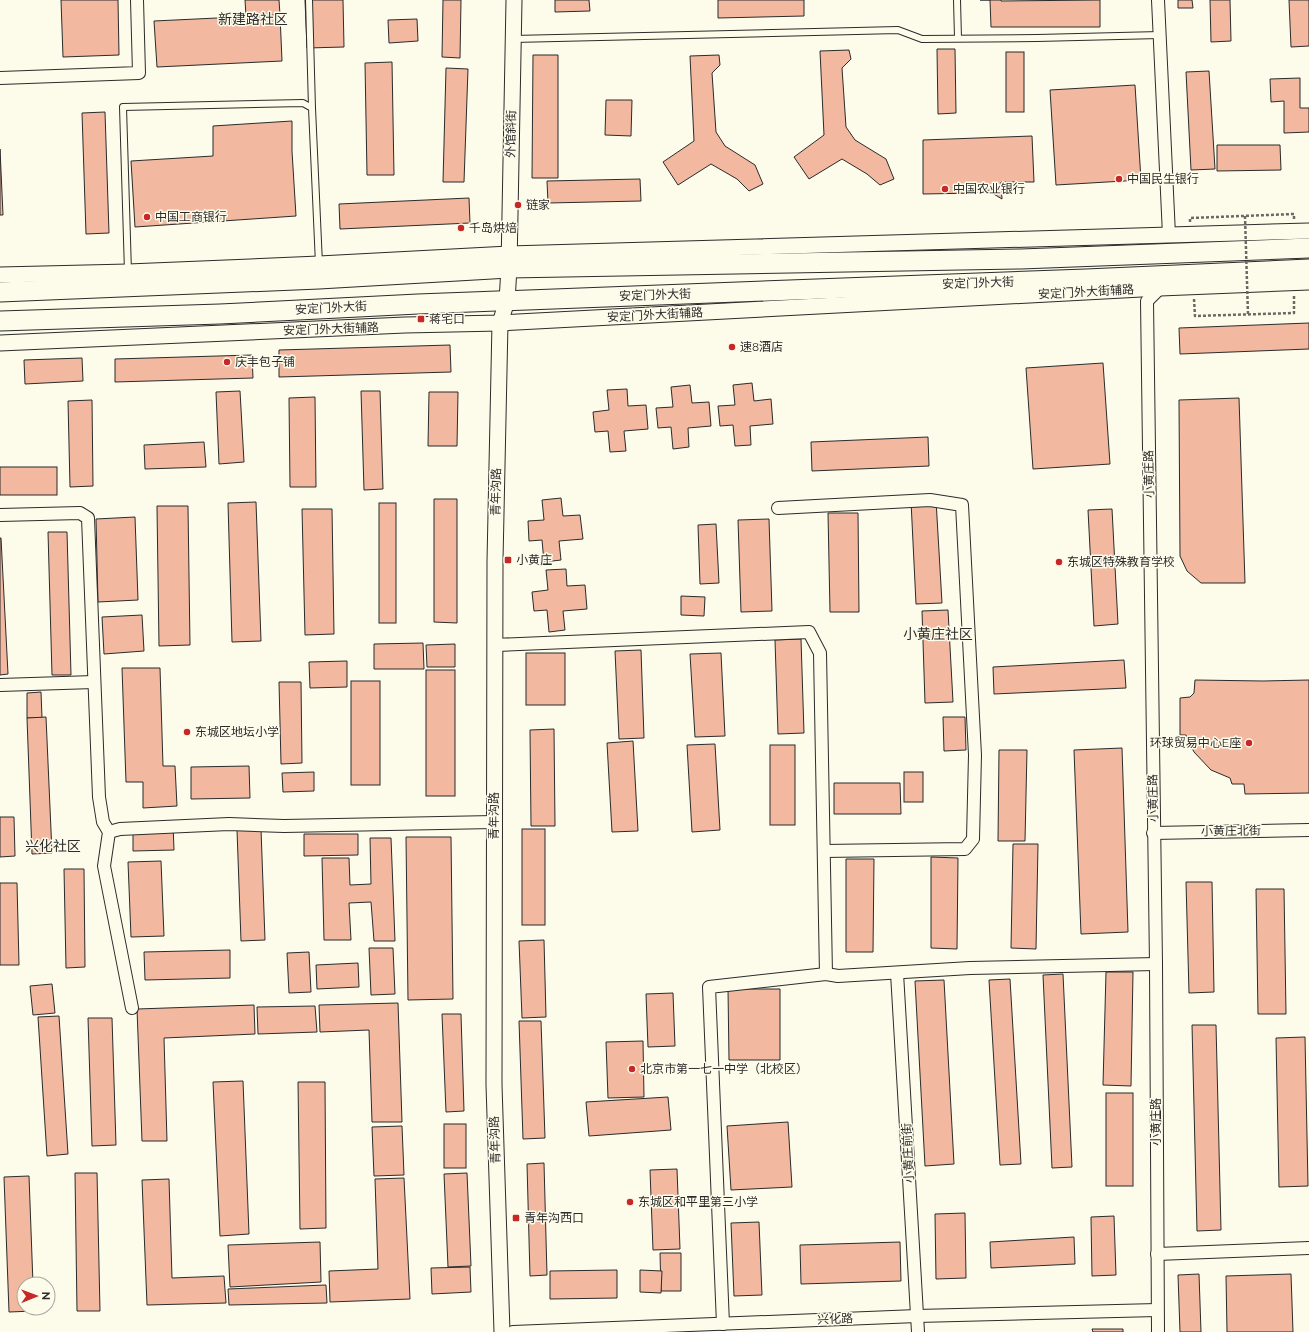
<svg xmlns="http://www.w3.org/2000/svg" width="1309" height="1332" font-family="Raleway,'Noto Sans SC',sans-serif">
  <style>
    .building { fill: #f2b8a0; stroke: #2b2b2b }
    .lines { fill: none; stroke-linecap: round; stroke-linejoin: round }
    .service-casing { stroke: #2b2b2b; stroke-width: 8 }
    .minor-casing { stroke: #2b2b2b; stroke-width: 14 }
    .tertiary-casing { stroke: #2b2b2b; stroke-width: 17 }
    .primary-casing { stroke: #2b2b2b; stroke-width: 21 }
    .path { stroke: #6a6964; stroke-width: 2.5; stroke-dasharray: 3 2; stroke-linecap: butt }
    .service { stroke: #fdfbea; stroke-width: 6 }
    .minor { stroke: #fdfbea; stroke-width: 12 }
    .tertiary { stroke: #fdfbea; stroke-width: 15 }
    .primary { stroke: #fdfbea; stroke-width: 19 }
    .path-bridge { stroke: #6a6964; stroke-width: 2.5; stroke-dasharray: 3 2; stroke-linecap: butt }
    .poi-dot { fill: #c62828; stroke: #fdfbea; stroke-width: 1.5 }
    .labels { text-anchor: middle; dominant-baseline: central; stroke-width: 3; stroke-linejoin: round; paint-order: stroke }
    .street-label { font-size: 12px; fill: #2b2b2b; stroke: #fdfbea }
    .poi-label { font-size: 12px; fill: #2b2b2b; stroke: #fdfbea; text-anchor: start }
    .quarter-label { font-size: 14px; fill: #2b2b2b; stroke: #fdfbea }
  </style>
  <rect width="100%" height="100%" fill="#fdfbea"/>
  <!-- building -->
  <g class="building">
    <polygon points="61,0 118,0 119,55 63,57"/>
    <polygon points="245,0 279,0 280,15 246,16"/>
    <polygon points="305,0 343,0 344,47 307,48"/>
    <polygon points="443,0 461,0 460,58 442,57"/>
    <polygon points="555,0 589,0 590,11 555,12"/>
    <polygon points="718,0 804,0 804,16 718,18"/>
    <polygon points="980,0 1001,0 1001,1 1100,0 1100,27 991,27 990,0"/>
    <polygon points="1178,0 1192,0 1193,8 1178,8"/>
    <polygon points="1210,0 1230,0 1231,41 1211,42"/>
    <polygon points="1289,0 1309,0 1309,46 1291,47"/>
    <polygon points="280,15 282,61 157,67 154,21"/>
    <polygon points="417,19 418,41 389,43 388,20"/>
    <polygon points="937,49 955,49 956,113 938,114"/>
    <polygon points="849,50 851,59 842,68 846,127 855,140 886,159 894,179 880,185 867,174 842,159 809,179 794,157 824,135 820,51"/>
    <rect x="1006" y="52" width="18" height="60"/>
    <polygon points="533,55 558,55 558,178 532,178"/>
    <polygon points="719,55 720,65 712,73 716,132 725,146 755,165 763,184 749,191 737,179 711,164 678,185 663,162 694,141 690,56"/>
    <polygon points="392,62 394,175 367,175 365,63"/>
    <polygon points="446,68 468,69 464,182 443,182"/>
    <polygon points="1209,71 1215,169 1191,170 1186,72"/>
    <polygon points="1300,78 1300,108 1309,108 1309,132 1284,133 1284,101 1271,102 1270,79"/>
    <polygon points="1135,85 1141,180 1056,185 1050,90"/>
    <polygon points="606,100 632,100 631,136 605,135"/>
    <polygon points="105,112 109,233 86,234 82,113"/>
    <polygon points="292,121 292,151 296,216 135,227 131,161 213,156 213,126"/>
    <polygon points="1032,136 1034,182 1001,182 1002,199 982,187 977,188 977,193 923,194 923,140"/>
    <polygon points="1217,145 1280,145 1281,170 1217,171"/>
    <polygon points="0,149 3,215 0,215"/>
    <polygon points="640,179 641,201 548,203 547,181"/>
    <polygon points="469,198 470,223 340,229 339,204"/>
    <polygon points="1309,323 1309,349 1180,354 1179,328"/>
    <polygon points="450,345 451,372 279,377 279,350"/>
    <polygon points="252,355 253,378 115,382 115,359"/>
    <polygon points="82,358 83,381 25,384 24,360"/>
    <polygon points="1103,363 1110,464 1033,469 1026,368"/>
    <polygon points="752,383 754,401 771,399 773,424 750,426 751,445 735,446 733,425 720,426 718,406 735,405 733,385"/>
    <polygon points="690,385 692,403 709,402 711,426 688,428 689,447 673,449 671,427 658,428 656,408 673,407 671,387"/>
    <polygon points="627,389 628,406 646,405 648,429 624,431 626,451 610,452 608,431 595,432 593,412 609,410 607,390"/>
    <polygon points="240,391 244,462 219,464 216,392"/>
    <polygon points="361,391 380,391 383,489 364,490"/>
    <polygon points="429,392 458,392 457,446 428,446"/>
    <polygon points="315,397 316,487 290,487 289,398"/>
    <polygon points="1239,398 1245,583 1201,583 1187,571 1180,556 1179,400"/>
    <polygon points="92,400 93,486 70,487 68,401"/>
    <polygon points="928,437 929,466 812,471 811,442"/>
    <polygon points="204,442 206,467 145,469 144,445"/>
    <rect x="0" y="467" width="57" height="28"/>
    <polygon points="561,498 563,516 580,515 583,539 559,541 561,560 544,562 542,540 529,541 528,521 544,520 542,500"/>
    <polygon points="434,499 457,499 457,623 434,622"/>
    <polygon points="936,500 942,603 916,604 911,501"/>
    <polygon points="256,502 261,641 232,642 228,503"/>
    <rect x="379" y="503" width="17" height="120"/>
    <polygon points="157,506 188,506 190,645 159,646"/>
    <polygon points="302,509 332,509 334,634 305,635"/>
    <polygon points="1112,509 1118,624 1094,626 1088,510"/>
    <polygon points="828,513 858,513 859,612 830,612"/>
    <polygon points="135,517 138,600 98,602 96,519"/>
    <polygon points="769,519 772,611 741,612 738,520"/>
    <polygon points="716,524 719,583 700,584 698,525"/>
    <polygon points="48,532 67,532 71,675 52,675"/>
    <polygon points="0,538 1,538 8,674 0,675"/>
    <polygon points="566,569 567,586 585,585 587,609 563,611 565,630 549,632 547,610 534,611 532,592 548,590 546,570"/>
    <polygon points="681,596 705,597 704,616 681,615"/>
    <polygon points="948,610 953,702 925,703 922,611"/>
    <polygon points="142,615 144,651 104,654 102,617"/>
    <polygon points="801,639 804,733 778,734 775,640"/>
    <polygon points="423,643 424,669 374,669 374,644"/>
    <polygon points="455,644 455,667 427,667 426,645"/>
    <polygon points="641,650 644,738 619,739 615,651"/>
    <rect x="526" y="653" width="39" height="52"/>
    <polygon points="721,653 725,736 695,737 690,654"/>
    <polygon points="1124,660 1126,688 994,694 993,667"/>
    <polygon points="347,661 347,687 310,688 309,662"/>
    <polygon points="122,668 160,668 163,766 175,766 177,806 143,808 143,782 126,782"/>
    <rect x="426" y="670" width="29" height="126"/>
    <polygon points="1195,680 1263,681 1309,680 1309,793 1245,794 1244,784 1232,784 1230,778 1211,770 1194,752 1186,735 1180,735 1180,698 1190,697 1194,693"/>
    <rect x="351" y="681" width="29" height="104"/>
    <polygon points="279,682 301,682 302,763 281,764"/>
    <polygon points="41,692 42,718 27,718 27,693"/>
    <polygon points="46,717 52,853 32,854 27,718"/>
    <polygon points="943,717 965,717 966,750 944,751"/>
    <polygon points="554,729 555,826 531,826 530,730"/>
    <polygon points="633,741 638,831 612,832 607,743"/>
    <polygon points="715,744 720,830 692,832 687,745"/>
    <rect x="770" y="745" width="25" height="80"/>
    <polygon points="1122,748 1128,932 1081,934 1074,750"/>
    <polygon points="999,750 1027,750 1025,841 998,841"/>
    <polygon points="249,766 250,798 191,799 191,767"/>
    <polygon points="314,772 314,791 283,792 282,773"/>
    <rect x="904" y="772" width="19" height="30"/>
    <polygon points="834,783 900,783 901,814 834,814"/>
    <polygon points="0,817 14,817 15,856 0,857"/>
    <polygon points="133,824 173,824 174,850 133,851"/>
    <polygon points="261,829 265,940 241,941 237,830"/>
    <rect x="522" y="829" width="23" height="96"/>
    <polygon points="304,834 358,834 358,855 304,856"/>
    <polygon points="406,837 451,837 453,999 408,1000"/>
    <polygon points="370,838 391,838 395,941 374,941 371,902 349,903 351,940 324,940 322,858 349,858 350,885 371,884"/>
    <polygon points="1013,844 1038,844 1036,949 1011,948"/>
    <polygon points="931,857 958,858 957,949 931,948"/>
    <polygon points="846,859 874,859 873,952 846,952"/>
    <polygon points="161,861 164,936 131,937 128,862"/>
    <polygon points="64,869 84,869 85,967 66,968"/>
    <polygon points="1186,882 1212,882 1214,992 1189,993"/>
    <polygon points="0,883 17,883 19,965 0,965"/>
    <polygon points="1256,889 1284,889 1286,1014 1258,1014"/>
    <polygon points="544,940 546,1017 522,1018 519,941"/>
    <polygon points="369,948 393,948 395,994 371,995"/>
    <polygon points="230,950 230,978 145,980 144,952"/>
    <polygon points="309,952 311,992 289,993 287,953"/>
    <polygon points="358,963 359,987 317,989 316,965"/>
    <polygon points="1106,972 1133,972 1131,1086 1103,1085"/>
    <polygon points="1063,974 1072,1167 1052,1168 1043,975"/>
    <polygon points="1010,979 1021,1164 1000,1165 989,980"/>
    <polygon points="944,980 954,1164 925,1166 915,981"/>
    <polygon points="52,984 55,1013 33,1015 30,986"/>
    <polygon points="728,989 780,989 780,1060 729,1060"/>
    <polygon points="673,993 675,1046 648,1047 646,994"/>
    <polygon points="398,1003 402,1122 372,1122 369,1030 320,1032 319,1005"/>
    <polygon points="254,1005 255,1034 164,1038 167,1141 142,1141 137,1009"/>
    <polygon points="315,1006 317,1032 258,1034 257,1007"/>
    <polygon points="442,1014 461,1014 464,1111 446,1112"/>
    <polygon points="59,1016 68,1154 47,1156 38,1017"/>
    <polygon points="88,1018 112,1018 116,1145 92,1146"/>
    <polygon points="519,1021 541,1021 545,1138 523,1139"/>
    <polygon points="1192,1025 1216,1025 1221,1230 1197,1231"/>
    <polygon points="1305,1037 1308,1186 1279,1187 1276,1038"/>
    <polygon points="643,1041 644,1097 608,1098 606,1042"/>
    <polygon points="243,1081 249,1234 220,1236 213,1082"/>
    <polygon points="298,1082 325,1082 326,1228 300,1229"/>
    <rect x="1106" y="1093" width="27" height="93"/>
    <polygon points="668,1097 671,1130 589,1136 586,1102"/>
    <polygon points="788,1122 792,1187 731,1190 727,1126"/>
    <rect x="444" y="1124" width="22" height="44"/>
    <polygon points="402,1126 404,1175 374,1176 372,1127"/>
    <polygon points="544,1163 547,1275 530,1276 527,1164"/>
    <polygon points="677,1169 680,1249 653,1250 650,1170"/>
    <polygon points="75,1173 97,1173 100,1311 77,1311"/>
    <polygon points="467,1173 471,1266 448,1267 444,1174"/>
    <polygon points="29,1176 33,1284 24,1284 24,1308 34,1308 34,1311 9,1312 4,1177"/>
    <polygon points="404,1178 410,1299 330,1302 329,1271 378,1269 375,1179"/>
    <polygon points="169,1179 172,1278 224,1276 226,1303 147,1305 142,1180"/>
    <polygon points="965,1213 966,1278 936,1279 935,1214"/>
    <polygon points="1114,1216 1116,1275 1092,1276 1091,1217"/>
    <polygon points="759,1222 762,1295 734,1296 731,1223"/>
    <polygon points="1074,1237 1075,1264 991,1268 990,1242"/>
    <polygon points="320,1242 321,1282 230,1287 228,1245"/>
    <polygon points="900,1242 901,1281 801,1284 800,1245"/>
    <polygon points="660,1253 681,1253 681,1291 661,1291"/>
    <polygon points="470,1267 471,1292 432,1294 431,1268"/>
    <polygon points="617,1270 617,1298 550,1299 550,1271"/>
    <polygon points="640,1270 662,1271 661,1293 640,1292"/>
    <polygon points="1199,1274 1201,1332 1180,1332 1178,1275"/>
    <polygon points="1291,1274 1293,1332 1227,1332 1226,1276"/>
    <polygon points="326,1285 327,1303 229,1305 228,1289"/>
    <polygon points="1092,1329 1123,1329 1123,1332 1093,1332"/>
  </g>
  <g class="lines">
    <defs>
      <g id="service">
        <polyline points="309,0 312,108"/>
        <polyline points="957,0 958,38"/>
        <polyline points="513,39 898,30 922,39 1037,38 1160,35"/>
        <polyline points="128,272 123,107 303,103 312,108 319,264"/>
      </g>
      <g id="minor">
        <polyline points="1158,0 1169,235"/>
        <polyline points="0,78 139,73 137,0"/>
        <polyline points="778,508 930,500 962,505 975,755 973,839 965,849 824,851"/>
        <polyline points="0,515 80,513 88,518 99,797 103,822 109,832 104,866 132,1008"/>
        <polyline points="495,645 809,632 820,653 826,974"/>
        <polyline points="0,685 94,682"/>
        <polyline points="109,832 120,829 229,824 284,826 494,822"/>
        <polyline points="1153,833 1309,830"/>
        <polyline points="897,973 918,1332"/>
        <polyline points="1157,1254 1309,1248"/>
        <polyline points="723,1324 709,987 826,974 838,976 970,968 1156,964"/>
        <polyline points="513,1332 917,1316 1157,1310"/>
        <polyline points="1158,1332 1156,964 1147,301 1164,284"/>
      </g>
      <g id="tertiary">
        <polyline points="0,275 128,272 319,264 509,254 1309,231"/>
        <polyline points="0,343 405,325 500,323 1160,288 1309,282"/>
        <polyline points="502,1332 494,1085 495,561 500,323 507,301 509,268 514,0"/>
      </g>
      <g id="primary">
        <polyline points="0,292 319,279 509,268 1021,259 1309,248"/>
        <polyline points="0,321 220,314 418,304 1086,279 1309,269"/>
      </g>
    </defs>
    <!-- service casing -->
    <use href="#service" class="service-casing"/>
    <!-- minor casing -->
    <use href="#minor" class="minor-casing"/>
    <!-- tertiary casing -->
    <use href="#tertiary" class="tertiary-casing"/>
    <!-- primary casing -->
    <use href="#primary" class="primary-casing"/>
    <!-- path -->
    <g class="path">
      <polyline points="1190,222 1190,218 1294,214 1294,219"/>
      <polyline points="1194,299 1195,316 1294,313 1294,296"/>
    </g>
    <!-- service -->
    <use href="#service" class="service"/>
    <!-- minor -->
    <use href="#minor" class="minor"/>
    <!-- tertiary -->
    <use href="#tertiary" class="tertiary"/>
    <!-- primary -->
    <use href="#primary" class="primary"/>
    <!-- path-bridge -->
    <polyline class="path-bridge" points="1245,216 1248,315"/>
  </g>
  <!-- markers -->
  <g class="poi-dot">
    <circle cx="1119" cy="179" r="4"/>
    <circle cx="945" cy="189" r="4"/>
    <circle cx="518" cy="205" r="4"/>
    <circle cx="147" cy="217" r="4"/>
    <circle cx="461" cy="228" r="4"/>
    <rect x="417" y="315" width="8" height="8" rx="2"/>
    <circle cx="732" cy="347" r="4"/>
    <circle cx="227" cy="362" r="4"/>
    <rect x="504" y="556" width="8" height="8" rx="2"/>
    <circle cx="1059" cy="562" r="4"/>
    <circle cx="187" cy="732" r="4"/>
    <circle cx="1249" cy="743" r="4"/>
    <circle cx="632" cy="1069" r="4"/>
    <circle cx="630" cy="1202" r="4"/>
    <rect x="512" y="1214" width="8" height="8" rx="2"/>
  </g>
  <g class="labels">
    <!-- street labels -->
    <g class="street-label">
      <text transform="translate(511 134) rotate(-89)">外馆斜街</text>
      <text transform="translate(978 283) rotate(-2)">安定门外大街</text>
      <text transform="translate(1086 292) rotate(-3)">安定门外大街辅路</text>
      <text transform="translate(655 295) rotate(-2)">安定门外大街</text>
      <text transform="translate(331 308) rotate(-3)">安定门外大街</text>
      <text transform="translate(655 315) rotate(-3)">安定门外大街辅路</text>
      <text transform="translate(331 329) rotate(-2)">安定门外大街辅路</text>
      <text transform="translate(1149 474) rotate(-91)">小黄庄路</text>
      <text transform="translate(496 492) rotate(-89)">青年沟路</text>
      <text transform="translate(1153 798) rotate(-91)">小黄庄路</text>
      <text transform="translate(494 816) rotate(-90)">青年沟路</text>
      <text transform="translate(1231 831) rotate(-1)">小黄庄北街</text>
      <text transform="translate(1156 1122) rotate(-90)">小黄庄路</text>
      <text transform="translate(495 1140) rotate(-92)">青年沟路</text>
      <text transform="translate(908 1153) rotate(-93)">小黄庄前街</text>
      <text transform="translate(835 1319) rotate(-2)">兴化路</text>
    </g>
    <!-- poi labels -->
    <g class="poi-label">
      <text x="1127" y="179">中国民生银行</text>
      <text x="953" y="189">中国农业银行</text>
      <text x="526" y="205">链家</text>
      <text x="155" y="217">中国工商银行</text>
      <text x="469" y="228">千岛烘焙</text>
      <text x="429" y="319">蒋宅口</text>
      <text x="740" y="347">速8酒店</text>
      <text x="235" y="362">庆丰包子铺</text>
      <text x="516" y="560">小黄庄</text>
      <text x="1067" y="562">东城区特殊教育学校</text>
      <text x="195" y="732">东城区地坛小学</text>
      <text x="1241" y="743" text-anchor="end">环球贸易中心E座</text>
      <text x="640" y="1069">北京市第一七一中学（北校区）</text>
      <text x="638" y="1202">东城区和平里第三小学</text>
      <text x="524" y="1218">青年沟西口</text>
    </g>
    <!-- quarter labels -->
    <g class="quarter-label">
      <text x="253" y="19">新建路社区</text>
      <text x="938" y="634">小黄庄社区</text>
      <text x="53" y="846">兴化社区</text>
    </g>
  </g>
  <!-- north arrow -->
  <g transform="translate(36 1296) rotate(89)"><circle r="19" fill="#fdfbea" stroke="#a9a89e"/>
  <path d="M0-3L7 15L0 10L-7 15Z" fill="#c62828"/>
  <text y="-6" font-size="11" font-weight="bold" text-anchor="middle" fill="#2b2b2b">N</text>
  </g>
</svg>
